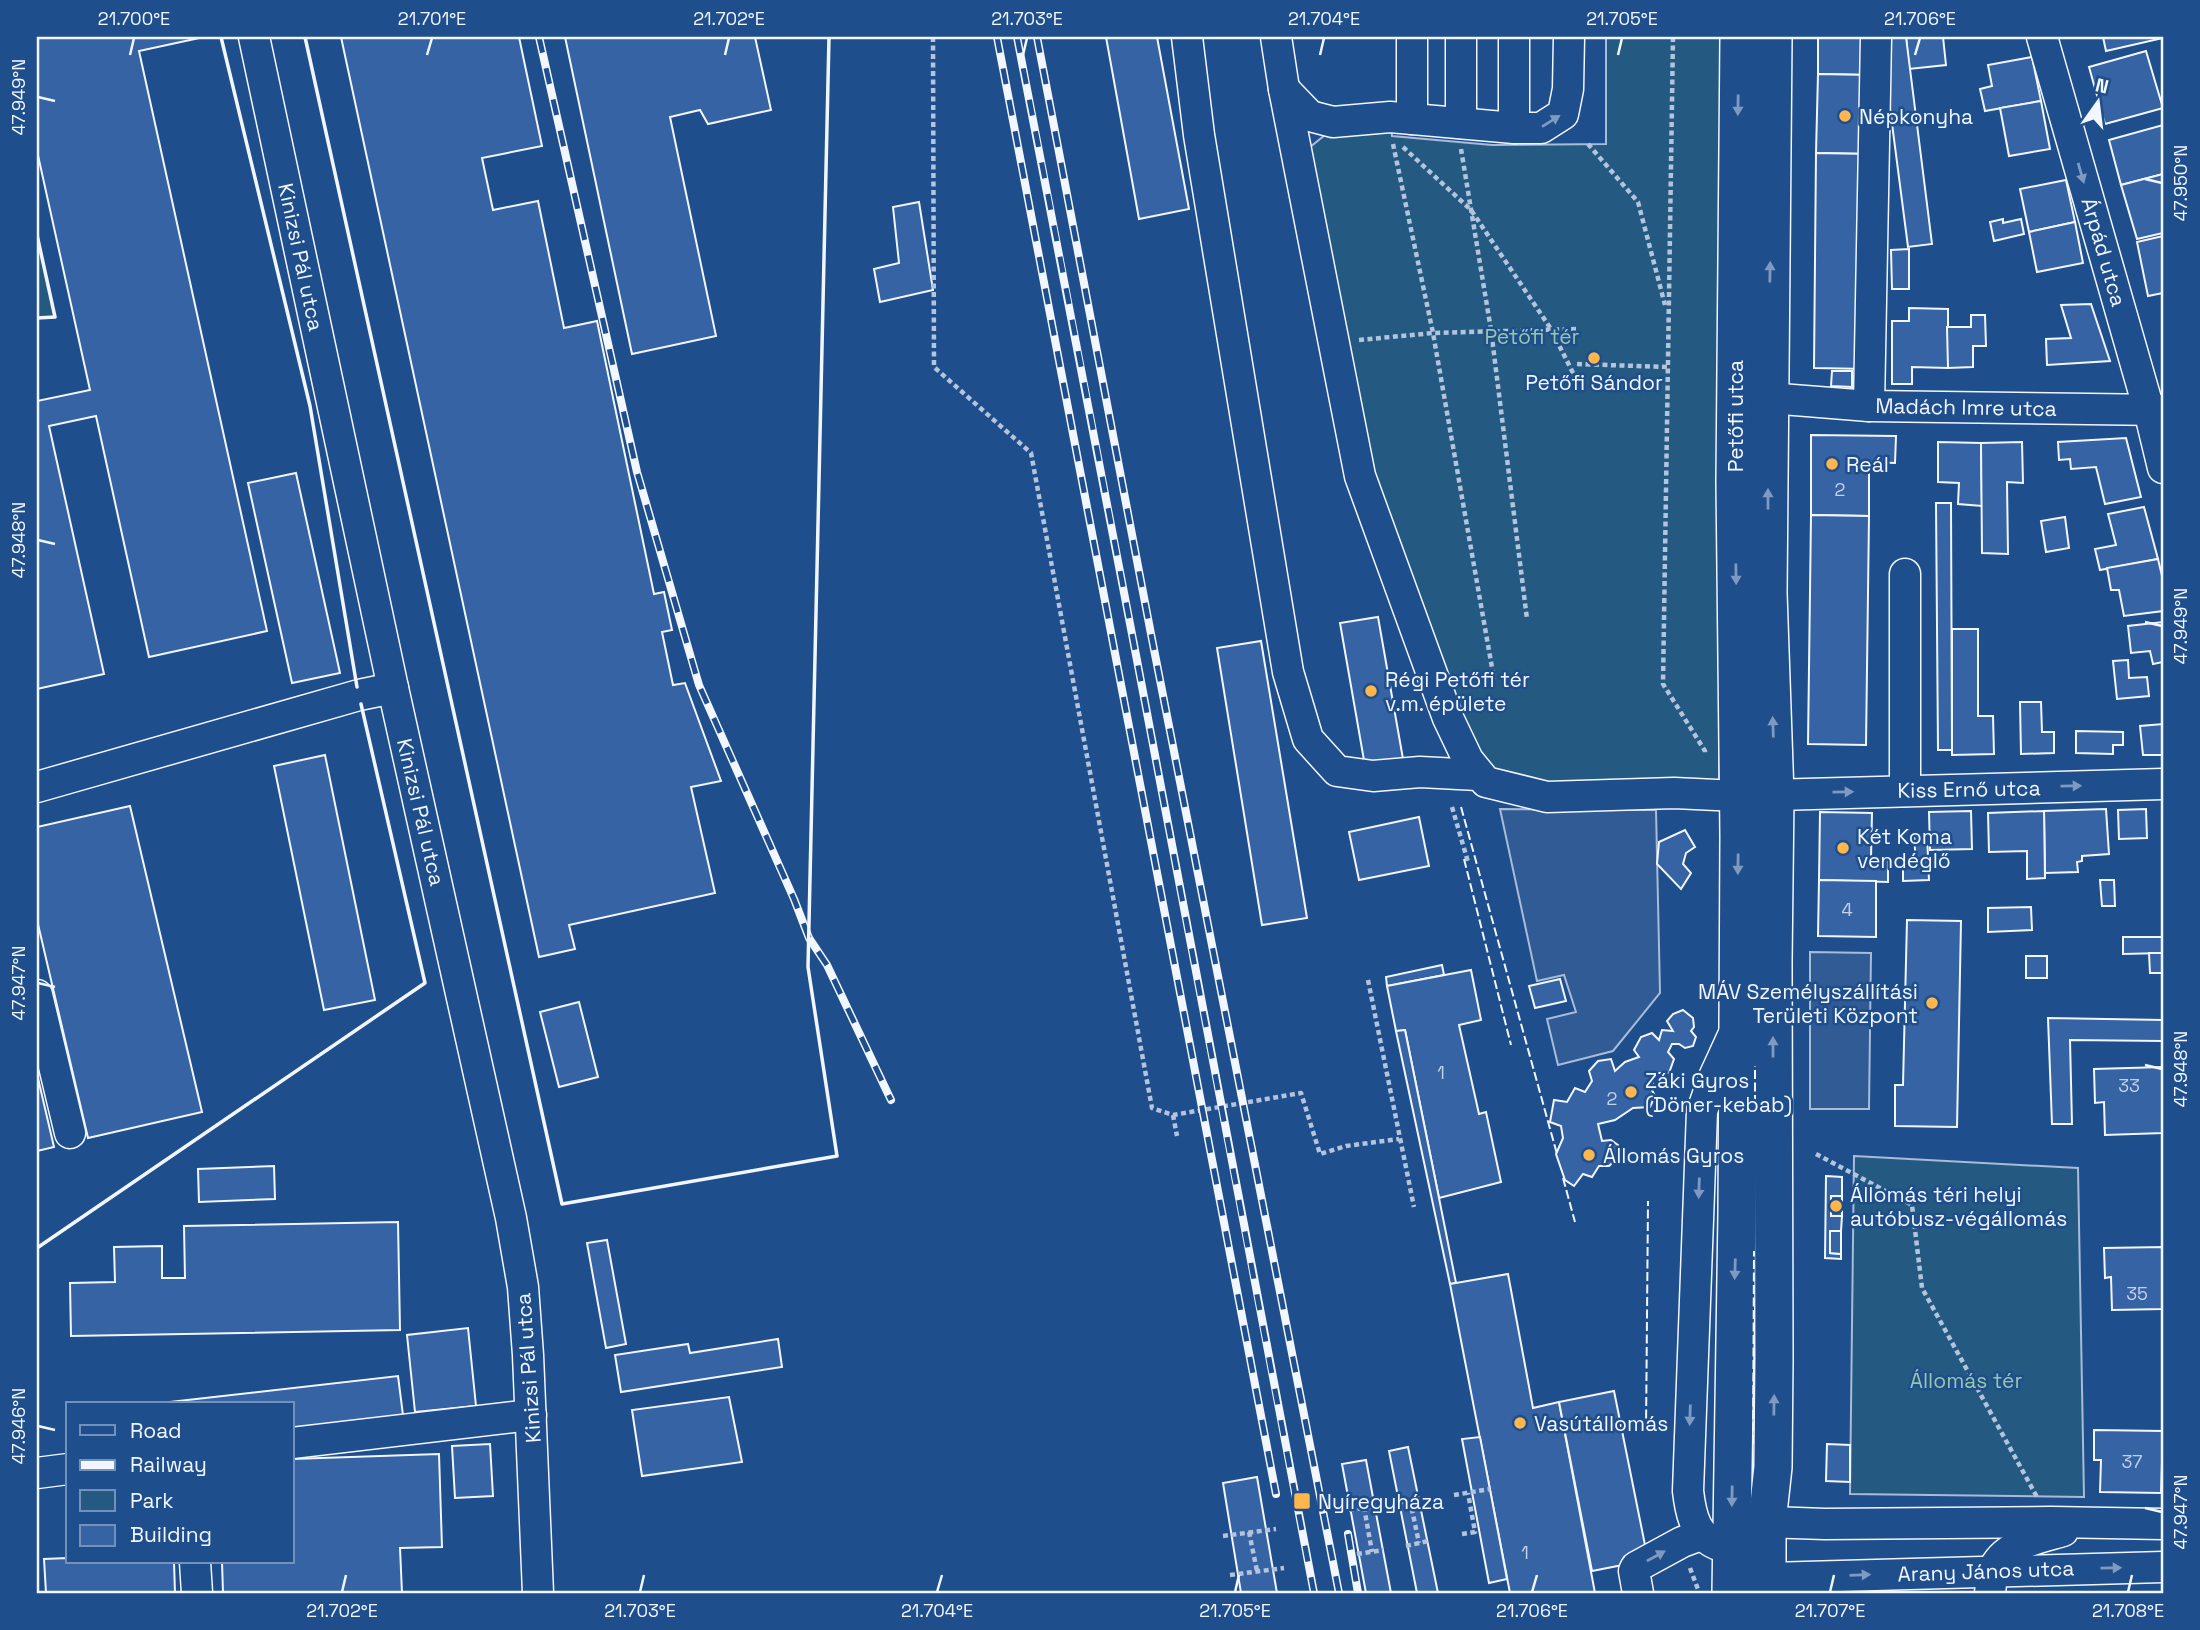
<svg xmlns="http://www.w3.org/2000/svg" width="2200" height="1630" font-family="'Space Grotesk',sans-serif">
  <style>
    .green { fill: #245a82; stroke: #a8bbd7; stroke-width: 2 }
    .parking { fill: #305b95; stroke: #a8bbd7; stroke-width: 2 }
    .building { fill: #3563a3; stroke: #f2f6ff; stroke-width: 2 }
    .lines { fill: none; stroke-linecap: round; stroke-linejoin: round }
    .minor-casing { stroke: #f2f6ff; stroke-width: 33 }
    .major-casing { stroke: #f2f6ff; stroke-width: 40 }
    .path { stroke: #b3c4dc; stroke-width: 4.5; stroke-dasharray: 5 3.5; stroke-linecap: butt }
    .minor { stroke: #1f4e8c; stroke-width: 30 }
    .major { stroke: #1f4e8c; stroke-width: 37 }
    .rail-casing { stroke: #f2f6ff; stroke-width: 8 }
    .rail { stroke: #1f4e8c; stroke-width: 5; stroke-dasharray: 16; stroke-linecap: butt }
    .fence { stroke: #f2f6ff; stroke-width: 2; stroke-dasharray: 9 3.5; stroke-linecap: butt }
    .wall { stroke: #f2f6ff; stroke-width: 3.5 }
    .oneway { fill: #7e9ac0 }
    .ticks { fill: none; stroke: #f2f6ff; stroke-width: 2.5 }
    .poi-dot { fill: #ffb74d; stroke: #1f4e8c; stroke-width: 2.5 }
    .labels { text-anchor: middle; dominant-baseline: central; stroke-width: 5; stroke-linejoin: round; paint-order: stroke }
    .number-label { font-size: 18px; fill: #c3d1e8 }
    .poi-label { font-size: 21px; fill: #f2f6ff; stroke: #1f4e8c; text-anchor: start }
    .street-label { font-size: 21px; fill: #f2f6ff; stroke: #1f4e8c }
    .park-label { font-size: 21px; fill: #97c8a6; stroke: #1f4e8c }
    .neatline { fill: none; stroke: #f2f6ff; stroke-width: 2.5 }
    .ticks-label { font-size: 18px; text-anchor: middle; fill: #f2f6ff }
  </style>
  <rect width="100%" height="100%" fill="#1f4e8c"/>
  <!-- green -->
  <g class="green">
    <polygon points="1606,37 1724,37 1719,788 1570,795 1483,775 1367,477 1304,152 1335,127 1390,119 1392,136 1492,145 1606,144"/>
    <polygon points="37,235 55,317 37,318"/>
    <polygon points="1854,1156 2078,1168 2084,1497 1850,1494"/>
  </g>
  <!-- parking -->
  <g class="parking">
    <polygon points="1500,809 1656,810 1660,993 1613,1051 1558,1065 1547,1019 1576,1012 1564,975 1537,981"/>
    <polygon points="1810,952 1871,953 1869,1109 1810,1109"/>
  </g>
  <!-- building -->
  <g class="building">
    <polygon points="37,37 204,37 139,51 267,631 149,657 96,416 49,426 104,674 37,689 37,401 90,390 37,151"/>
    <polygon points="341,37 519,37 542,146 482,158 493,210 538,201 564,328 597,321 654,594 664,592 672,630 662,632 673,685 685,683 721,781 691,787 715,893 569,925 575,949 539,957"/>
    <polygon points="565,37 755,37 771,110 708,124 700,110 670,117 716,336 632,354"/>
    <polygon points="1106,37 1157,37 1189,209 1139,219"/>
    <polygon points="1818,37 1871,37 1870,75 1818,74"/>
    <polygon points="1906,37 1943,37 1946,65 1909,69"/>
    <polygon points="1906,37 1932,244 1908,247 1881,39"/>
    <polygon points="2103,37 2163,37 2163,38 2106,51"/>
    <polygon points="2146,51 2163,108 2105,124 2089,67"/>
    <polygon points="2032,57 2041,101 1985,111 1980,89 1992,86 1988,65"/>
    <polygon points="1818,74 1870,75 1871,154 1816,153"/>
    <polygon points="2041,101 2050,149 2009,156 2000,108"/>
    <polygon points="2163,125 2163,174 2121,185 2109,140"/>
    <polygon points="1816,153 1871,154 1868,369 1814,368"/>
    <polygon points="2163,174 2163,233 2137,239 2121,185"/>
    <polygon points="2066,180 2075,222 2029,232 2020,189"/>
    <polygon points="919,202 933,290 880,302 874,269 899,263 893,207"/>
    <polygon points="2003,219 2003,223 2021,219 2024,234 1994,241 1990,222"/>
    <polygon points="2075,222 2083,263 2037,272 2029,232"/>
    <polygon points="2163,236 2163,293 2148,296 2137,242"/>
    <polygon points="1909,249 1909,289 1892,289 1891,250"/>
    <polygon points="2091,304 2110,361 2047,365 2046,339 2071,338 2061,305"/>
    <polygon points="1909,308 1948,309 1948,368 1912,367 1912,384 1892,384 1892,321 1909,321"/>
    <polygon points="1971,315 1985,315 1986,346 1973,346 1973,367 1948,368 1947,327 1971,327"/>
    <polygon points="1832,371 1852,371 1852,387 1831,386"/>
    <polygon points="1811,435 1896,436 1895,463 1869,462 1869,516 1811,515"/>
    <polygon points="2126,438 2141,497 2105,504 2096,467 2071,469 2070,459 2059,460 2058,442"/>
    <polygon points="1938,442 1981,443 1982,506 1958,504 1959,483 1938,482"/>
    <polygon points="2022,442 2023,483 2007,482 2008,554 1982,553 1981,443"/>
    <polygon points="296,473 340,673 292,683 248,483"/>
    <polygon points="1936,503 1951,503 1952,750 1938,750"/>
    <polygon points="2144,507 2158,559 2100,570 2095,549 2116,545 2108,514"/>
    <polygon points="1811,515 1869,516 1866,745 1808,744"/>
    <polygon points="2065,517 2069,548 2046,552 2041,521"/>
    <polygon points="2158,559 2163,580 2163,611 2124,616 2119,590 2111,590 2107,568"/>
    <polygon points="1378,617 1403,759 1365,766 1340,623"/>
    <polygon points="2163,622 2163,662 2153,664 2150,651 2131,653 2128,626"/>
    <polygon points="1952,629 1978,629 1978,716 1993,716 1994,754 1952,755"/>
    <polygon points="1261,641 1307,918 1262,925 1217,648"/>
    <polygon points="2128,660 2129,678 2147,677 2149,696 2117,699 2113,661"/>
    <polygon points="2020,702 2041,702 2042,732 2054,732 2054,753 2021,754"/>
    <polygon points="2163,724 2163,755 2143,755 2140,726"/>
    <polygon points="2076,731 2123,732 2123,745 2113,745 2113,754 2076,753"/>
    <polygon points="325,755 375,1000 324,1010 274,766"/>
    <polygon points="130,806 202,1112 88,1138 37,920 37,827"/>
    <polygon points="2106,809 2109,854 2082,856 2082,861 2077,862 2078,872 2045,873 2044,811"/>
    <polygon points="2146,809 2147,838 2119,839 2118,810"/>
    <polygon points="1971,811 1972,849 1930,850 1929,812"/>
    <polygon points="2044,811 2045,878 2027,879 2027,851 1989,852 1988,813"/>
    <polygon points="1820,812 1872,813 1871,859 1888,860 1888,882 1819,880"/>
    <polygon points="1419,817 1429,866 1359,880 1349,832"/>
    <polygon points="1685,830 1695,847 1686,853 1683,864 1691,873 1681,889 1657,864 1659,842"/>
    <polygon points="1914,834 1927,834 1929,880 1903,881 1903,866 1916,865"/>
    <polygon points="1819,880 1876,881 1876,937 1818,936"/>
    <polygon points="2100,880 2114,880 2115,906 2102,906"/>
    <polygon points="2031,907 2032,930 1988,932 1988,908"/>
    <polygon points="1907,920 1961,921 1957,1127 1895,1126 1895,1085 1903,1085"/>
    <polygon points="2123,937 2163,937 2163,953 2123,954"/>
    <polygon points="2149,953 2163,953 2163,973 2150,973"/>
    <rect x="2026" y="956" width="21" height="22"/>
    <polygon points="1442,965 1444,975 1387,986 1386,977"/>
    <polygon points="1471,970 1481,1020 1459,1025 1479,1114 1486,1112 1501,1182 1439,1198 1405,1030 1396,1031 1387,986"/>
    <polygon points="1560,979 1566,1001 1535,1008 1529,986"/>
    <polygon points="579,1002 598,1077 559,1087 540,1012"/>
    <polygon points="1683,1010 1693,1018 1694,1027 1691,1031 1696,1037 1693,1046 1685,1048 1679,1044 1672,1044 1668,1052 1674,1059 1669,1073 1654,1073 1652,1090 1655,1096 1650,1107 1633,1108 1615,1120 1598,1124 1602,1141 1611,1140 1618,1145 1620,1156 1609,1166 1599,1166 1592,1177 1583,1174 1574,1186 1565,1180 1556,1154 1563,1138 1561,1126 1550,1122 1554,1100 1567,1102 1575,1088 1585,1092 1592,1081 1589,1071 1598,1061 1611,1059 1615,1071 1625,1062 1639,1057 1634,1050 1641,1037 1652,1033 1659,1040 1662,1030 1673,1031 1667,1021 1673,1014"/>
    <polygon points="2048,1018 2163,1020 2163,1041 2070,1040 2072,1124 2052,1124"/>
    <polygon points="1405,1030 1439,1198 1456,1283 1450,1284 1396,1031"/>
    <polygon points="2163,1067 2163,1133 2105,1135 2104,1102 2095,1103 2094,1069"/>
    <polygon points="37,1074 54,1147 37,1151"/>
    <polygon points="274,1166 275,1199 199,1202 198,1169"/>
    <polygon points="1826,1176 1842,1177 1842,1196 1831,1196 1831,1216 1842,1216 1841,1231 1830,1231 1830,1253 1841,1254 1841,1259 1825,1258"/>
    <rect x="1831" y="1196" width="11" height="20"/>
    <polygon points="398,1222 400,1330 71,1336 70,1283 115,1282 114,1247 162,1246 162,1278 185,1278 184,1226"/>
    <polygon points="1830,1231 1841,1231 1841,1254 1830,1253"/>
    <polygon points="607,1240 626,1344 606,1348 587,1243"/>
    <polygon points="2163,1247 2163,1309 2112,1310 2111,1277 2105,1278 2104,1248"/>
    <polygon points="1508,1274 1533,1408 1559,1402 1595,1593 1510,1593 1450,1284"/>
    <polygon points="468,1328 476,1406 415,1412 407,1335"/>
    <polygon points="778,1339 782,1367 621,1392 615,1355 688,1344 690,1353"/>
    <polygon points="398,1376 403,1415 292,1428 292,1404 152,1404"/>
    <polygon points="1614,1391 1648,1560 1592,1571 1559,1402"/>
    <polygon points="729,1397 742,1462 642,1476 632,1410"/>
    <polygon points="2094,1430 2163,1431 2161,1493 2100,1492 2101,1460 2094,1460"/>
    <polygon points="1480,1437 1507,1579 1489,1583 1462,1439"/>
    <polygon points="490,1444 493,1496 455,1498 452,1446"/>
    <polygon points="1827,1444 1850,1445 1850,1482 1826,1481"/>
    <polygon points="1408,1447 1438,1593 1417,1593 1389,1451"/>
    <polygon points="439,1454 442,1547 400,1548 402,1593 223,1593 222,1562 292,1562 292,1459"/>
    <polygon points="1366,1460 1391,1593 1366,1593 1342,1464"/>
    <polygon points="1257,1477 1277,1593 1241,1593 1223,1483"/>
    <polygon points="68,1558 68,1562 174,1562 175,1593 46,1593 44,1559"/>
  </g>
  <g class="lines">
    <defs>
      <g id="minor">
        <polyline points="254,37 393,688 511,1218 523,1287 528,1355 538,1593"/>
        <polyline points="1187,37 1199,135 1288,672 1308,739 1337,771 1373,776 1420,772 1478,775"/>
        <polyline points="1276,37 1284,89 1360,476 1448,718 1468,760 1486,782 1547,797 1674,793 1738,796 2163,784"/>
        <polyline points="1461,37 1461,123"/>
        <polyline points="1514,37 1514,128"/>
        <polyline points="2042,37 2149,410 2163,468"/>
        <polyline points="1284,89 1310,116 1333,122 1390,117 1514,128 1541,128 1563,114 1568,89 1569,37"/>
        <polyline points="1412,119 1412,37"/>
        <polyline points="1768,398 1869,406 2163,410"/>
        <polyline points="1869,406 1876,37"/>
        <polyline points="37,787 359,695 393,688"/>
        <polyline points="1905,791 1905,574"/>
        <polyline points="37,995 70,1133"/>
        <path d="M1736,1029L1714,1077L1702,1111L1688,1491C1691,1517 1696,1540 1725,1547C1734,1549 1743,1551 1753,1548"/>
        <polyline points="292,1443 531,1415"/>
        <polyline points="37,1473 68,1469"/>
        <polyline points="1767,1522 1825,1524 2051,1522 2163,1524"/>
        <polyline points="195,1562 197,1593"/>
        <polyline points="1747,1566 1767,1578 2163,1567"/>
        <polyline points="1638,1593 1634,1571 1636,1567 1682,1542 1701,1535"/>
        <path d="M1990,1593C1991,1586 1991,1578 1993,1571C2003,1544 2039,1538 2063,1531"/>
      </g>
      <g id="major">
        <polyline points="1731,1593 1737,1214 1739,836 1735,481 1739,37"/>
        <polyline points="1767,1593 1767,1522 1773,1467 1774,1359 1773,962 1775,795 1768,593 1773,37"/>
      </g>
    </defs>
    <!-- minor casing -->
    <use href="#minor" class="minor-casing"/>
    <!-- major casing -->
    <use href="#major" class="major-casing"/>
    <!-- path -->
    <g class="path">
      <polyline points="933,37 934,367 1031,453 1152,1108 1173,1115 1301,1093 1320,1154 1346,1146 1399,1139"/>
      <polyline points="1673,37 1663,684 1705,751 1705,755"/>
      <polyline points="1393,144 1433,333 1494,679"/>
      <polyline points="1588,144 1638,202 1665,305"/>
      <polyline points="1403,147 1471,210 1551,329 1578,383"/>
      <polyline points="1461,149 1491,330 1527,619"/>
      <polyline points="1359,340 1433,333 1576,329"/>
      <polyline points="1577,364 1667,367"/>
      <polyline points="1452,807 1468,862"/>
      <polyline points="1368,980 1414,1207"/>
      <polyline points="1173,1115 1177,1136"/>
      <polyline points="1816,1154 1912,1205 1922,1288 2037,1497"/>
      <polyline points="1454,1495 1490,1489"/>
      <polyline points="1410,1500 1419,1543"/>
      <polyline points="1398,1503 1420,1499"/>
      <polyline points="1364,1507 1372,1552"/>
      <polyline points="1349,1510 1375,1506"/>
      <polyline points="1249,1532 1257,1571"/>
      <polyline points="1462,1534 1475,1532 1468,1493"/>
      <polyline points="1223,1536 1276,1529"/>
      <polyline points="1406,1546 1428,1541"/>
      <polyline points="1357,1554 1383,1550"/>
      <polyline points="1690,1568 1699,1592"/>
      <polyline points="1230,1575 1284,1568"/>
    </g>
    <!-- minor -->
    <use href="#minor" class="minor"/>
    <!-- major -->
    <use href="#major" class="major"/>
    <defs>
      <g id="rail">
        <polyline points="539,37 637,472 699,685 794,899 809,938 827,965 891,1100"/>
        <polyline points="997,37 1276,1494"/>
        <path d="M1017,37C1119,555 1214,1075 1314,1593"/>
        <polyline points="1037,37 1151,634 1339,1593"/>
        <polyline points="1348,1534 1358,1593"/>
      </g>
    </defs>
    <!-- rail casing -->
    <use href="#rail" class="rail-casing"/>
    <!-- rail -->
    <use href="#rail" class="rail"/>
    <!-- fence -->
    <g class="fence">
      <polyline points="1461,807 1557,1154"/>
      <polyline points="1464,859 1511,1045"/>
      <polyline points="1755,1104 1755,1066"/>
      <polyline points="1563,1178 1575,1222"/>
      <polyline points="1646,1431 1648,1201"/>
      <polyline points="1753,1444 1754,1251"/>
    </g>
    <!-- wall -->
    <g class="wall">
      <polyline points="221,37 310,406 357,687"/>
      <polyline points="305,37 562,1204 837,1156 808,967 829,37"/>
      <polyline points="37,235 55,317 37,318"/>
      <polyline points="37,1248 425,983 361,704"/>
    </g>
  </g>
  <!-- one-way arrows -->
  <defs><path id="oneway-solid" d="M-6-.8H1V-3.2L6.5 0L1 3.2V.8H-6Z" transform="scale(1.75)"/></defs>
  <g class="oneway">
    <use href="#oneway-solid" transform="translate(1738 105) rotate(91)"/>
    <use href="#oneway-solid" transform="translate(1551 121) rotate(-32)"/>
    <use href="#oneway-solid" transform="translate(2081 173) rotate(74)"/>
    <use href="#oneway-solid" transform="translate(1770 272) rotate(-89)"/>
    <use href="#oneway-solid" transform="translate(1768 499) rotate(-90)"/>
    <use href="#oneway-solid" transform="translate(1736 574) rotate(89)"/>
    <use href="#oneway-solid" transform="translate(1773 727) rotate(-92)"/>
    <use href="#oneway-solid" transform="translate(2071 786) rotate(-1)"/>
    <use href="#oneway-solid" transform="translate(1843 792) rotate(-1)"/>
    <use href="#oneway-solid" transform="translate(1738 864) rotate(91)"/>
    <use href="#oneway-solid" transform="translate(1773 1047) rotate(-90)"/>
    <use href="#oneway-solid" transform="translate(1699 1188) rotate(92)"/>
    <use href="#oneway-solid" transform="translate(1735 1269) rotate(92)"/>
    <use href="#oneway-solid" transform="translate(1774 1405) rotate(-89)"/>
    <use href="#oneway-solid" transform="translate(1690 1415) rotate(92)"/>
    <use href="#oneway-solid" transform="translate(1732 1496) rotate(91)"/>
    <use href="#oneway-solid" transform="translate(1656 1556) rotate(-29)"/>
    <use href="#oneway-solid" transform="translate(2111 1568) rotate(-1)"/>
    <use href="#oneway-solid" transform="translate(1860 1575) rotate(-2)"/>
  </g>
  <!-- ticks -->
  <path class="ticks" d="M130,55L134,38M427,55L432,38M725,55L729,38M1023,55L1027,38M1320,55L1324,38M1618,55L1622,38M1915,55L1920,38M38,97L55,101M2145,179L2162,183M38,540L55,544M2145,622L2162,626M38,983L55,987M2145,1065L2162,1069M38,1426L55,1430M2145,1508L2162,1512M342,1592L346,1575M640,1592L644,1575M937,1592L942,1575M1235,1592L1239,1575M1532,1592L1537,1575M1830,1592L1834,1575M2128,1592L2132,1575"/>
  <!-- markers -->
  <g class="poi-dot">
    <circle cx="1845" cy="116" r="7"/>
    <circle cx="1594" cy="358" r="7"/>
    <circle cx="1832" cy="464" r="7"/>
    <circle cx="1371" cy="691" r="7"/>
    <circle cx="1843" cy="848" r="7"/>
    <circle cx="1932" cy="1003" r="7"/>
    <circle cx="1631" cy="1092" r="7"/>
    <circle cx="1589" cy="1155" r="7"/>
    <circle cx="1836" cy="1206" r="7"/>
    <circle cx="1520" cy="1423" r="7"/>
    <rect x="1293" y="1492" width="18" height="18" rx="3.5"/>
  </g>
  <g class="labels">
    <!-- number labels -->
    <g class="number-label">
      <text x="1840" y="489">2</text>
      <text x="1847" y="909">4</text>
      <text x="1441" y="1072">1</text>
      <text x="2129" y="1085">33</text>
      <text x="1612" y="1098">2</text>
      <text x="2137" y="1293">35</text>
      <text x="2132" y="1461">37</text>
      <text x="1525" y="1552">1</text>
    </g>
    <!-- poi labels -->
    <g class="poi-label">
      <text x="1859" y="116">Népkonyha</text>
      <text x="1594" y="382" text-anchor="middle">Petőfi Sándor</text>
      <text x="1846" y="464">Reál</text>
      <text x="1385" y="679">Régi Petőfi tér<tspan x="1385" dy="24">v.m. épülete</tspan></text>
      <text x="1857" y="836">Két Koma<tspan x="1857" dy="24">vendéglő</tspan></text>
      <text x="1918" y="991" text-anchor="end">MÁV Személyszállítási<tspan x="1918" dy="24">Területi Központ</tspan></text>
      <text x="1645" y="1080">Záki Gyros<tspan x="1645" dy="24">(Döner-kebab)</tspan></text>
      <text x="1603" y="1155">Állomás Gyros</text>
      <text x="1850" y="1194">Állomás téri helyi<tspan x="1850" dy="24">autóbusz-végállomás</tspan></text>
      <text x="1534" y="1423">Vasútállomás</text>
      <text x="1318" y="1501">Nyíregyháza</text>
    </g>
    <!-- street labels -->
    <g class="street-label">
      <text transform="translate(2104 252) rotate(74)">Árpád utca</text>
      <text transform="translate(301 257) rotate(78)">Kinizsi Pál utca</text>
      <text transform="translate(1966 407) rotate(1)">Madách Imre utca</text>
      <text transform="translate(1735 416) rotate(-90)">Petőfi utca</text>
      <text transform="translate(1969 789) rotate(-1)">Kiss Ernő utca</text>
      <text transform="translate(421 812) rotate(77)">Kinizsi Pál utca</text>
      <text transform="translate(528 1368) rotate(-94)">Kinizsi Pál utca</text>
      <text transform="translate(1986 1571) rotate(-2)">Arany János utca</text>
    </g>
    <!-- park labels -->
    <g class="park-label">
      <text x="1532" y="336">Petőfi tér</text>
      <text x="1966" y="1380">Állomás tér</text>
    </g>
  </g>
  <!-- border -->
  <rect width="2200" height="1630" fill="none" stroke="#1f4e8c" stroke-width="77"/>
  <!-- legend -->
  <rect x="66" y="1402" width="228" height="161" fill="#1f4e8c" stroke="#7391ba" stroke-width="2"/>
  <rect x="80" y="1425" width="35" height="10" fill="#1f4e8c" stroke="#7391ba" stroke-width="2"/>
  <text x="130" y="1438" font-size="21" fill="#f2f6ff">Road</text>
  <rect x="80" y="1460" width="35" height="10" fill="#f2f6ff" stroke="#7391ba" stroke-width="2"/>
  <text x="130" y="1472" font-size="21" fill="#f2f6ff">Railway</text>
  <rect x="80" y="1490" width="35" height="21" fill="#245a82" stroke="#7391ba" stroke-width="2"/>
  <text x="130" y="1508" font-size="21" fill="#f2f6ff">Park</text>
  <rect x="80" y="1525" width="35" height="21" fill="#3563a3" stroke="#7391ba" stroke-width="2"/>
  <text x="130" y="1542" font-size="21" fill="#f2f6ff">Building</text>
  <!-- north arrow -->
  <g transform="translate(2098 102) rotate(14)" stroke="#1f4e8c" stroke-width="5" paint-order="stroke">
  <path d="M0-5L12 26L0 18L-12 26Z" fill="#f2f6ff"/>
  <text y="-10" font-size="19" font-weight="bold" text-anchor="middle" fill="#f2f6ff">N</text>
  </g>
  <rect x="38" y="38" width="2124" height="1554" class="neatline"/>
  <g class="ticks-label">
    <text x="134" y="25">21.700°E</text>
    <text x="432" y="25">21.701°E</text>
    <text x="729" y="25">21.702°E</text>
    <text x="1027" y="25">21.703°E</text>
    <text x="1324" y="25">21.704°E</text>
    <text x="1622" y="25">21.705°E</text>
    <text x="1920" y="25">21.706°E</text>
    <text transform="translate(19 97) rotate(-90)" y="6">47.949°N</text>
    <text transform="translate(2181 183) rotate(-90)" y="6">47.950°N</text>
    <text transform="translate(19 540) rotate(-90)" y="6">47.948°N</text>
    <text transform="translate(2181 626) rotate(-90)" y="6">47.949°N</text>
    <text transform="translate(19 983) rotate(-90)" y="6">47.947°N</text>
    <text transform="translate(2181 1069) rotate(-90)" y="6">47.948°N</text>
    <text transform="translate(19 1426) rotate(-90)" y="6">47.946°N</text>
    <text transform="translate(2181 1512) rotate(-90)" y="6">47.947°N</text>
    <text x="342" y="1617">21.702°E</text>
    <text x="640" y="1617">21.703°E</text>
    <text x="937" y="1617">21.704°E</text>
    <text x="1235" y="1617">21.705°E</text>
    <text x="1532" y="1617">21.706°E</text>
    <text x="1830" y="1617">21.707°E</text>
    <text x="2128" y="1617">21.708°E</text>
  </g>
</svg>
